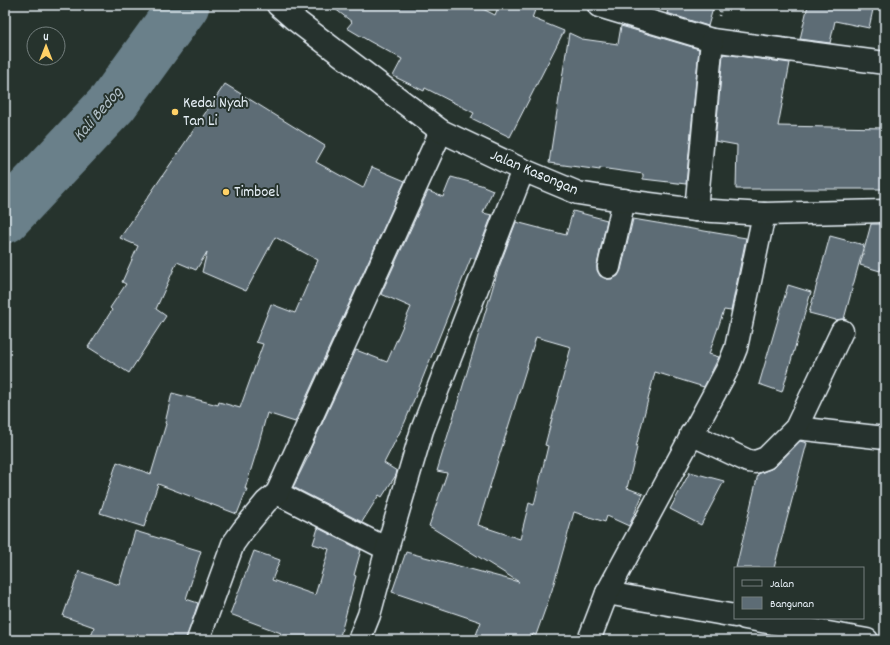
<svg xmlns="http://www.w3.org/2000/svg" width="890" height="645" font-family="Dekko,sans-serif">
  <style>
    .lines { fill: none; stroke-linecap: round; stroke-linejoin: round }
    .river { stroke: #6a808a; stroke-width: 51 }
    .building { fill: #5d6c75; stroke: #e8f1f8; fill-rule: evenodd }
    .minor-casing { stroke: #e8f1f8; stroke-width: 25 }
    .major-casing { stroke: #e8f1f8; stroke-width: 25 }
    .path { stroke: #e8f1f8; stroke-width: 2.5; stroke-dasharray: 1 3; stroke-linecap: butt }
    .minor { stroke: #26332d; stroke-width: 22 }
    .major { stroke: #26332d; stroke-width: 22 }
    .poi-dot { fill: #ffd166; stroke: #26332d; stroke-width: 1.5 }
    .labels { text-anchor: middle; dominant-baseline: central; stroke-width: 4; stroke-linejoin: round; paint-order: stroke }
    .poi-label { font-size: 16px; fill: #e8f1f8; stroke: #26332d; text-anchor: start }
    .street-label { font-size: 16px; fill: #e8f1f8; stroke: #26332d }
    .water-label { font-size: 17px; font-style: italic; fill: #afbec6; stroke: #26332d }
  </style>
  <rect width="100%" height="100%" fill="#26332d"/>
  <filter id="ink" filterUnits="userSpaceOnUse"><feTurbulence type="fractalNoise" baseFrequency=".025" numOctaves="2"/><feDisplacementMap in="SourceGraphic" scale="8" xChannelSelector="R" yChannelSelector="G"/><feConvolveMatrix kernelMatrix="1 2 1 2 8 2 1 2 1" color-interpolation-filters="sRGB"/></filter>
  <g filter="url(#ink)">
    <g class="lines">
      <!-- river -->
      <polyline class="river" points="5,218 113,103 184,5"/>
    </g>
    <!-- building -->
    <g class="building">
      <polygon points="330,5 475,5 495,15 499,5 537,5 532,18 564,31 510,137 471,118 474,113 425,88 424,91 393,76 402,59 369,41 347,28 352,22"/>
      <polygon points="669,5 714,5 708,26 667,13"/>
      <polygon points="808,5 874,5 869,28 835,21 830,43 800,39"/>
      <polygon points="621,26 699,49 686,184 643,179 643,174 600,168 600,170 549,163 569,33 582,39 618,44"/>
      <polygon points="723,54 790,63 778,126 885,128 885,189 736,189 737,145 715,141"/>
      <polygon points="225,84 325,146 316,162 363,188 372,167 405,181 295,422 267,413 257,450 245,489 247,489 237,514 158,484 144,527 100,513 117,462 151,474 166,424 165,423 172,393 218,405 219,402 240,408 263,344 256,342 271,304 295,313 318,260 275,237 246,291 202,272 207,252 196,270 177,262 156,309 166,316 129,373 88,347 112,310 110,308 126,284 122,282 138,246 120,238"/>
      <polygon points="451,177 481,185 493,190 483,213 492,215 475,259 471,258 405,422 384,463 397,471 396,475 382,497 379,495 362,522 293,487 310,453 309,452 356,350 387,362 411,307 381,294 428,191 443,197"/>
      <path d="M573,211L607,220L597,265V270L600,276L607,279H612L618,276L621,270L633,219L746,238L731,311L724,310L709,354L719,357L704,387L655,372L636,447L637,448L627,488L643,494L629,526L607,516L605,522L574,512L552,590L536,635L533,634L531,640H474L481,622L392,592L406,552L519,582L429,526L447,473L437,471L499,267L516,222L566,235ZM536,337L571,347L545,445L548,446L534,505L529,503L520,539L478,525Z"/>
      <polygon points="871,224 885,224 885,253 880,271 860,265"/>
      <polygon points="830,236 864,245 844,319 836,320 809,313"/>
      <polygon points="788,285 811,292 782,392 759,384"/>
      <polygon points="800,441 807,443 774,568 736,568 758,474 775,467"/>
      <polygon points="690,472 724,481 701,525 670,509"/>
      <polygon points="318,528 361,550 354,575 356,576 339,640 278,640 281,633 230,614 254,551 280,560 272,580 315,595 329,549 313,544"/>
      <polygon points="135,531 201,551 186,599 198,603 186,640 90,640 94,627 63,616 79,571 119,585"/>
    </g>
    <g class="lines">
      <defs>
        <g id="minor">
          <polyline points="599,6 712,40 885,63"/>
          <polyline points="696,210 712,40"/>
          <polyline points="609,267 624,200"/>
          <polyline points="796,428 885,438"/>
          <polyline points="691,434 748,461 755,462 766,458 796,428 842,331"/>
          <polyline points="277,493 387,549"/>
          <polyline points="607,593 735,616"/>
          <polyline points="745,618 867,640"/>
          <polyline points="198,640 233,544 243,530 266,502 277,493 441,131"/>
          <polyline points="359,640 369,615 387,549 422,430 523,170"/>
          <polyline points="589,640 607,593 728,368 736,348 764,214"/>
        </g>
        <polyline id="major" points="278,5 294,19 441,131 523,170 578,193 634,202 696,210 764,214 885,211"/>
      </defs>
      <!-- minor casing -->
      <use href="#minor" class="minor-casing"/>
      <!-- major casing -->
      <use href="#major" class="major-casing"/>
      <!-- path -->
      <polyline class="path" points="719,16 722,5"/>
      <!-- minor -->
      <use href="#minor" class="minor"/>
      <!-- major -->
      <use href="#major" class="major"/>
    </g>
  </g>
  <!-- markers -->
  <g class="poi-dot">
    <circle cx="175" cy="112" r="4"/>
    <circle cx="226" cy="192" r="4"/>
  </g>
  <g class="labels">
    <!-- poi labels -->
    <g class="poi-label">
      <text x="183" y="103">Kedai Nyah<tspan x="183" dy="18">Tan Li</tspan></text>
      <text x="234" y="192">Timboel</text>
    </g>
    <!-- street labels -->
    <g class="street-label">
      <text transform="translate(534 173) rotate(23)">Jalan Kasongan</text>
    </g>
    <!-- water labels -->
    <g class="water-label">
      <text transform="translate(99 115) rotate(-49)">Kali Bedog</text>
    </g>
  </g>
  <!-- margin -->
  <rect width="890" height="645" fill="none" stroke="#26332d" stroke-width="20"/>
  <rect x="10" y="10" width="870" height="625" fill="none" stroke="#e8f1f8" stroke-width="1.5" filter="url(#ink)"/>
  <!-- legend -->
  <rect x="734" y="567" width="130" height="52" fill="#26332d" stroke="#747f7e"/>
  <rect x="742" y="580" width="20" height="6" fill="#26332d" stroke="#747f7e"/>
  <text x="770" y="587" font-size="12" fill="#e8f1f8">Jalan</text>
  <rect x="742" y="597" width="20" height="12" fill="#5d6c75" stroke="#747f7e"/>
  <text x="770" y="607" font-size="12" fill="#e8f1f8">Bangunan</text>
  <!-- north arrow -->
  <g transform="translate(46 46)"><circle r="19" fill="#26332d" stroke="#747f7e"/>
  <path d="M0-3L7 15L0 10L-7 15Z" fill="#ffd166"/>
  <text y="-6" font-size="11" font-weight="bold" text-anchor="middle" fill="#e8f1f8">U</text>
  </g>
</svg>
